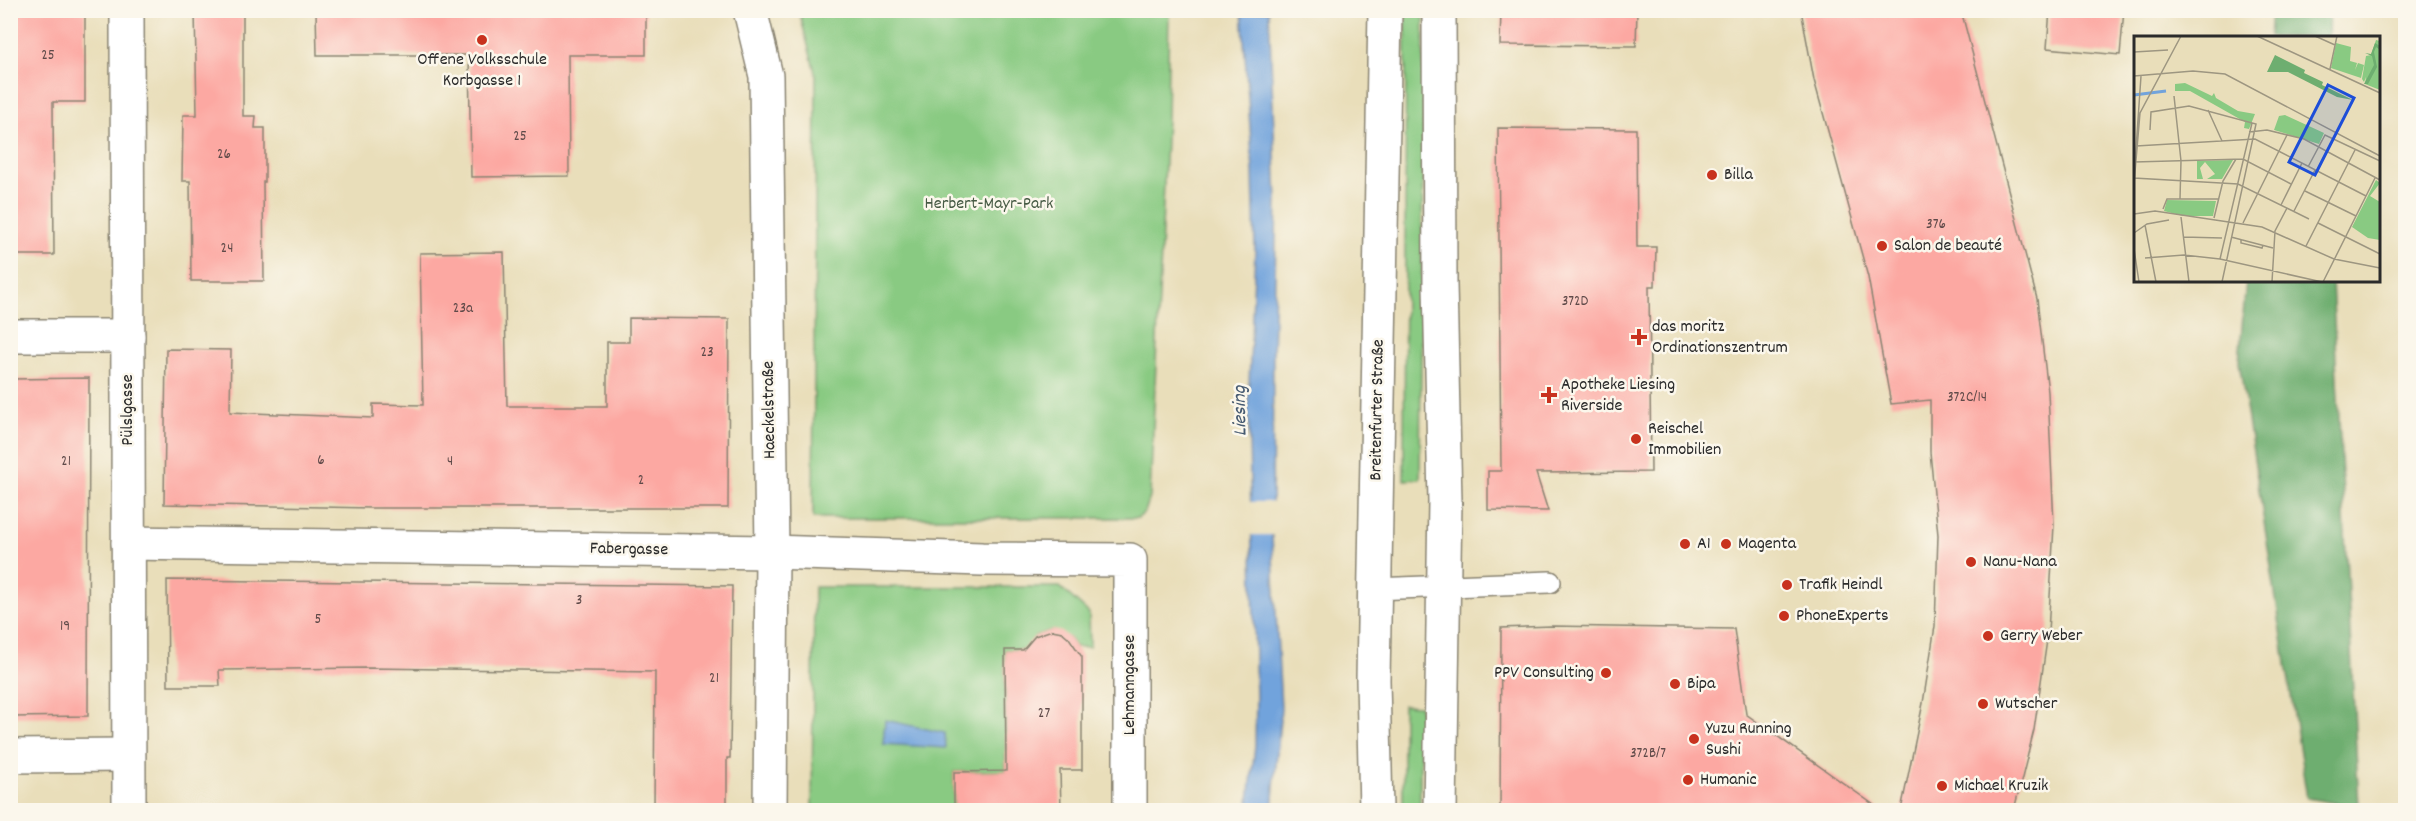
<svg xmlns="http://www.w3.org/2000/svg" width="2416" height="821" font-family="Dekko,sans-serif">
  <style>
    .green { fill: #89ca82; stroke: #5a7a56; stroke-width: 1.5 }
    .forest { fill: #6eae70; stroke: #4c6c4e; stroke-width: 1.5 }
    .water { fill: #71a3dc; stroke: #4e6784; stroke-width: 1.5 }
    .pier { fill: #e9deba }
    .building { fill: #fca8a2 }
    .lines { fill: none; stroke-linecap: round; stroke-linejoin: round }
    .lane-casing { stroke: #8a8472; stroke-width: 24 }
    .street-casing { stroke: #8a8472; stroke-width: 36 }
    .primary-casing { stroke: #8a8472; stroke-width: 36 }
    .lane { stroke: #fff; stroke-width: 21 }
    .street { stroke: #fff; stroke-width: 33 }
    .primary { stroke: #fff; stroke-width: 33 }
    .poi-dot { fill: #c8321e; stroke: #fbf7ec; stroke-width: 2 }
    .labels { text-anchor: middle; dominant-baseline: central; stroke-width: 5; stroke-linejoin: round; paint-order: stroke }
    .number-label { font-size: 15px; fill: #5f4a49 }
    .poi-label { font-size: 18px; fill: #2b2b2b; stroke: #fbf7ec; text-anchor: start }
    .park-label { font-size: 18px; fill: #475b45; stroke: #fbf7ec }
    .street-label { font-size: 18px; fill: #2b2b2b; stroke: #fbf7ec }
    .water-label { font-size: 20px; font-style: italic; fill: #475b72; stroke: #fbf7ec }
    .inset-river { fill: none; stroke: #71a3dc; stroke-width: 3 }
    .inset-road { fill: none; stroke: #9d9681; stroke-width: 1.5 }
    .view { fill: #1d4ed8; fill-opacity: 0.15; stroke: #1d4ed8; stroke-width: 3 }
    .inset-edge { fill: none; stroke: #2b2b2b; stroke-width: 3 }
  </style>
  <rect width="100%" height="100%" fill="#fbf7ec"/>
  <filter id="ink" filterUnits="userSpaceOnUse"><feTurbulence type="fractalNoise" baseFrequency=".0167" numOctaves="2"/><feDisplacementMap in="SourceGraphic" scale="12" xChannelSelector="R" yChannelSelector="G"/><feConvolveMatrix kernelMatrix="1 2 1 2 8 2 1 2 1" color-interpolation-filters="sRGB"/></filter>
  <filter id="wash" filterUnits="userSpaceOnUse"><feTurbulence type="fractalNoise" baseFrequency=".008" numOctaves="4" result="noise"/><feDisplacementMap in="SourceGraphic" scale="24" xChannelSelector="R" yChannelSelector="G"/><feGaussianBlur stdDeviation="1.35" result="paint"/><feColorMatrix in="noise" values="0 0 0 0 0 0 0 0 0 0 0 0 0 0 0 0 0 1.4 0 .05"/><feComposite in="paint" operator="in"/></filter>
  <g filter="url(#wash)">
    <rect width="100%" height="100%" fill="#e9deba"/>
    <!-- green -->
    <g class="green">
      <polygon points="1424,10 1420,479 1404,480 1406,11"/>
      <polygon points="799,11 1169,11 1167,117 1150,497 1145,512 1138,518 813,518 816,76"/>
      <polygon points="814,587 1060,587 1089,613 1090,647 1075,647 1069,638 1052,630 1035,636 1028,650 1005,650 1006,771 954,772 954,810 812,810"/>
      <polygon points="1403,705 1420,706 1420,810 1403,810"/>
    </g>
    <!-- forest -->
    <g class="forest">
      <polygon points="2271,11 2329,11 2328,37 2269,37"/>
      <polygon points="2246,281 2332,281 2359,807 2307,798 2239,362"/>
    </g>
    <!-- water -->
    <g class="water">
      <polygon points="1242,11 1269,11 1277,201 1273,357 1272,536 1281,708 1272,810 1248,810 1255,746 1256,697 1248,405 1255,251 1253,171"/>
      <polygon points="885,720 945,733 946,748 883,744"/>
    </g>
    <!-- pier -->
    <polygon class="pier" points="1247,502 1275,502 1275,535 1249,535"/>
    <g id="blocks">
      <!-- building -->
      <g class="building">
        <polygon points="10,10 85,10 85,102 53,102 54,255 10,255"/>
        <polygon points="195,10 243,10 243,116 256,116 255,128 265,128 265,182 263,182 264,281 191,281 190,181 182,181 183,115 197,115"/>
        <polygon points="316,10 646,10 646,55 568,55 569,176 471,177 469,55 317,55"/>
        <polygon points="1501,10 1637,10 1636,46 1500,45"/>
        <polygon points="1801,10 1961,10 2037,299 2048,392 2054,525 2048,633 2034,730 2014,810 1901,810 1923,703 1935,626 1938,535 1930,452 1930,400 1891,404 1868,277 1814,80"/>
        <polygon points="2050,10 2124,10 2120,55 2047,48"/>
        <polygon points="1498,128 1636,129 1637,247 1656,247 1655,286 1649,286 1651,472 1536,473 1548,511 1488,510 1488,471 1501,471"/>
        <polygon points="504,252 507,406 607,406 607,342 629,342 629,318 729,319 728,508 371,508 164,504 166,349 231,350 230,412 373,418 373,404 423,405 420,253"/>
        <polygon points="89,378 88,716 10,717 10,379"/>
        <polygon points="167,580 732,586 730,758 727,758 727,810 654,810 655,672 368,668 219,670 220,686 168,686"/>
        <polygon points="1552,626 1734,629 1746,714 1881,810 1500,810 1501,628"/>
        <polygon points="1052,630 1062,632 1069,638 1082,657 1082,770 1060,770 1061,810 954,810 954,772 1006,771 1005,650 1023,650 1035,636"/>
      </g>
    </g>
  </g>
  <g filter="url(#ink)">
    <use href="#blocks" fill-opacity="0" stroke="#8a8472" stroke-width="1.5"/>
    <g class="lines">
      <defs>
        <polyline id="lane" points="1374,589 1550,582"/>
        <g id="street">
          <polyline points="127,10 129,810"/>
          <polyline points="750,10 766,76 772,552 770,810"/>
          <polyline points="10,336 128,336"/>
          <polyline points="128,543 772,552 982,559 1130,560 1130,810"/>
          <polyline points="10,756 128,755"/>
        </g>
        <g id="primary">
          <polyline points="1439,10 1440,284 1445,501 1440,810"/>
          <polyline points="1376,810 1373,680 1385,10"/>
        </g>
      </defs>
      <!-- lane casing -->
      <use href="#lane" class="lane-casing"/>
      <!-- street casing -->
      <use href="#street" class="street-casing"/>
      <!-- primary casing -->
      <use href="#primary" class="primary-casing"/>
      <!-- lane -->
      <use href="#lane" class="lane"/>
      <!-- street -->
      <use href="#street" class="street"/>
      <!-- primary -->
      <use href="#primary" class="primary"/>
    </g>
  </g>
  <!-- markers -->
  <g class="poi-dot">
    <circle cx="482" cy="40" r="6"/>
    <circle cx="1712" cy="175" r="6"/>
    <circle cx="1882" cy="246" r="6"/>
    <path d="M1636 328h6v6h6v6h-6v6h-6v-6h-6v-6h6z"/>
    <path d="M1546 386h6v6h6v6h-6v6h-6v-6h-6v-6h6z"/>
    <circle cx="1636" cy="439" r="6"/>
    <circle cx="1685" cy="544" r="6"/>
    <circle cx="1726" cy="544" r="6"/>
    <circle cx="1971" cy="562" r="6"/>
    <circle cx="1787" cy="585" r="6"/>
    <circle cx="1784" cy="616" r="6"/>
    <circle cx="1988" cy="636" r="6"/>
    <circle cx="1606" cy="673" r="6"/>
    <circle cx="1675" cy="684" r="6"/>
    <circle cx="1983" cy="704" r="6"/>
    <circle cx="1694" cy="739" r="6"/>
    <circle cx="1688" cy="780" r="6"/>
    <circle cx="1942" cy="786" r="6"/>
  </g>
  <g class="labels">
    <!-- number labels -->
    <g class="number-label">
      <text x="48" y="56">25</text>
      <text x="520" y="137">25</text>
      <text x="224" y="155">26</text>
      <text x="1936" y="225">376</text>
      <text x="227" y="249">24</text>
      <text x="1575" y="302">372D</text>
      <text x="463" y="309">23a</text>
      <text x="707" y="353">23</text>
      <text x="1967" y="398">372C/14</text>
      <text x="321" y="461">6</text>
      <text x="66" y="462">21</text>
      <text x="450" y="462">4</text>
      <text x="641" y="481">2</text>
      <text x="579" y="601">3</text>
      <text x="318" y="620">5</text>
      <text x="65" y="627">19</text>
      <text x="714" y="679">21</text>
      <text x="1044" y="714">27</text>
      <text x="1648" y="754">372B/7</text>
    </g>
    <!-- poi labels -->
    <g class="poi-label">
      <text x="482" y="60" text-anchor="middle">Offene Volksschule<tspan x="482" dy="21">Korbgasse 1</tspan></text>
      <text x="1724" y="175">Billa</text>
      <text x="1894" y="246">Salon de beauté</text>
      <text x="1652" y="327">das moritz<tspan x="1652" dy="21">Ordinationszentrum</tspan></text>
      <text x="1561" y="385">Apotheke Liesing<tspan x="1561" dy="21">Riverside</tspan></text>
      <text x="1648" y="429">Reischel<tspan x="1648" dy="21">Immobilien</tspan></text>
      <text x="1697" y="544">A1</text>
      <text x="1738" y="544">Magenta</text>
      <text x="1983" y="562">Nanu-Nana</text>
      <text x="1799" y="585">Trafik Heindl</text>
      <text x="1796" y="616">PhoneExperts</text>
      <text x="2000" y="636">Gerry Weber</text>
      <text x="1594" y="673" text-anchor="end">PPV Consulting</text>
      <text x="1687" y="684">Bipa</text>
      <text x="1995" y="704">Wutscher</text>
      <text x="1706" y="729">Yuzu Running<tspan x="1706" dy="21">Sushi</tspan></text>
      <text x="1700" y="780">Humanic</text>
      <text x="1954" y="786">Michael Kruzik</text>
    </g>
    <!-- park labels -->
    <g class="park-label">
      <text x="989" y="204">Herbert-Mayr-Park</text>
    </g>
    <!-- street labels -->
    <g class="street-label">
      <text transform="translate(128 410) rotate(-90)">Pülslgasse</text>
      <text transform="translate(770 410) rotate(-91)">Haeckelstraße</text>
      <text transform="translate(1378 410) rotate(-89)">Breitenfurter Straße</text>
      <text transform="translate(629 550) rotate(1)">Fabergasse</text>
      <text transform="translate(1130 685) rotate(-90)">Lehmanngasse</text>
    </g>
    <!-- water labels -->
    <g class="water-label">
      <text transform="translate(1241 411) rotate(-91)">Liesing</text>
    </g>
  </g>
  <!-- overview -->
  <g transform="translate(2134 36)">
    <rect width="246" height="246" fill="#e9deba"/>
    <path d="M242,4L246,5V54L231,48L232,41L230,46L228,43L232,20L237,19ZM202,7L217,11L216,25L223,27L221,34L224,27L230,29L227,42L197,32ZM51,47L78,60L80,57L82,62L104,75L121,78L115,93L110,92L111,86L56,55H41V48ZM151,79L190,97L185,108L140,94L145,80ZM99,124L88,143H73L81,138L71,126L66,132L69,143H63V125ZM242,144L246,147L236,160L246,166V204L234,202L218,191ZM33,164L82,165L79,180H49L30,175Z" fill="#89ca82"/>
    <path d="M241,7L246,10V14L242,11L240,16L243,31L234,48H230L240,29L238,20L231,17L237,18ZM141,19L171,34L170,37L189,46L188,49L219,64L203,61L154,36H133Z" fill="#6eae70"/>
    <path class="inset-river" d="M0,59L32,55"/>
    <path class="inset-road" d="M123,0L246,57M181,0L201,9M0,16L34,14M196,33L203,0M0,40L59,35L91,38L246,120M7,40L0,142L104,148L175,183M40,60L47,125L46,163M74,74L88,105M16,94L17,76L55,70L122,88L88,246M115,96L133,94L170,103L246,144M2,110L121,103L232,160M0,126L109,123L157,148M174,131L191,99L246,125M0,148L6,77L47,0M171,155L222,180M147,169L168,127M29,173L33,163H84M160,175L181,134M0,178L21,175L128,191L200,223L246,232M47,181L55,246M80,182L89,145L102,123M109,187L153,99M184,187L246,218M11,189L22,246M0,197L13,188L35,184M49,201L88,202M97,201L139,212M107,203V207L128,212L129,209M172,210L221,114M0,213L5,246M11,222L50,219L86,223L188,246M86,223L118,87M138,246L141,195L153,172M189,246L241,142"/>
    <path class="view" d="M194,49L220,62L181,139L155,126Z"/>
    <rect width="246" height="246" class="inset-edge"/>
  </g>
  <!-- margin -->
  <rect width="2416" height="821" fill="none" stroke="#fbf7ec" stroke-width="36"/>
</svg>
